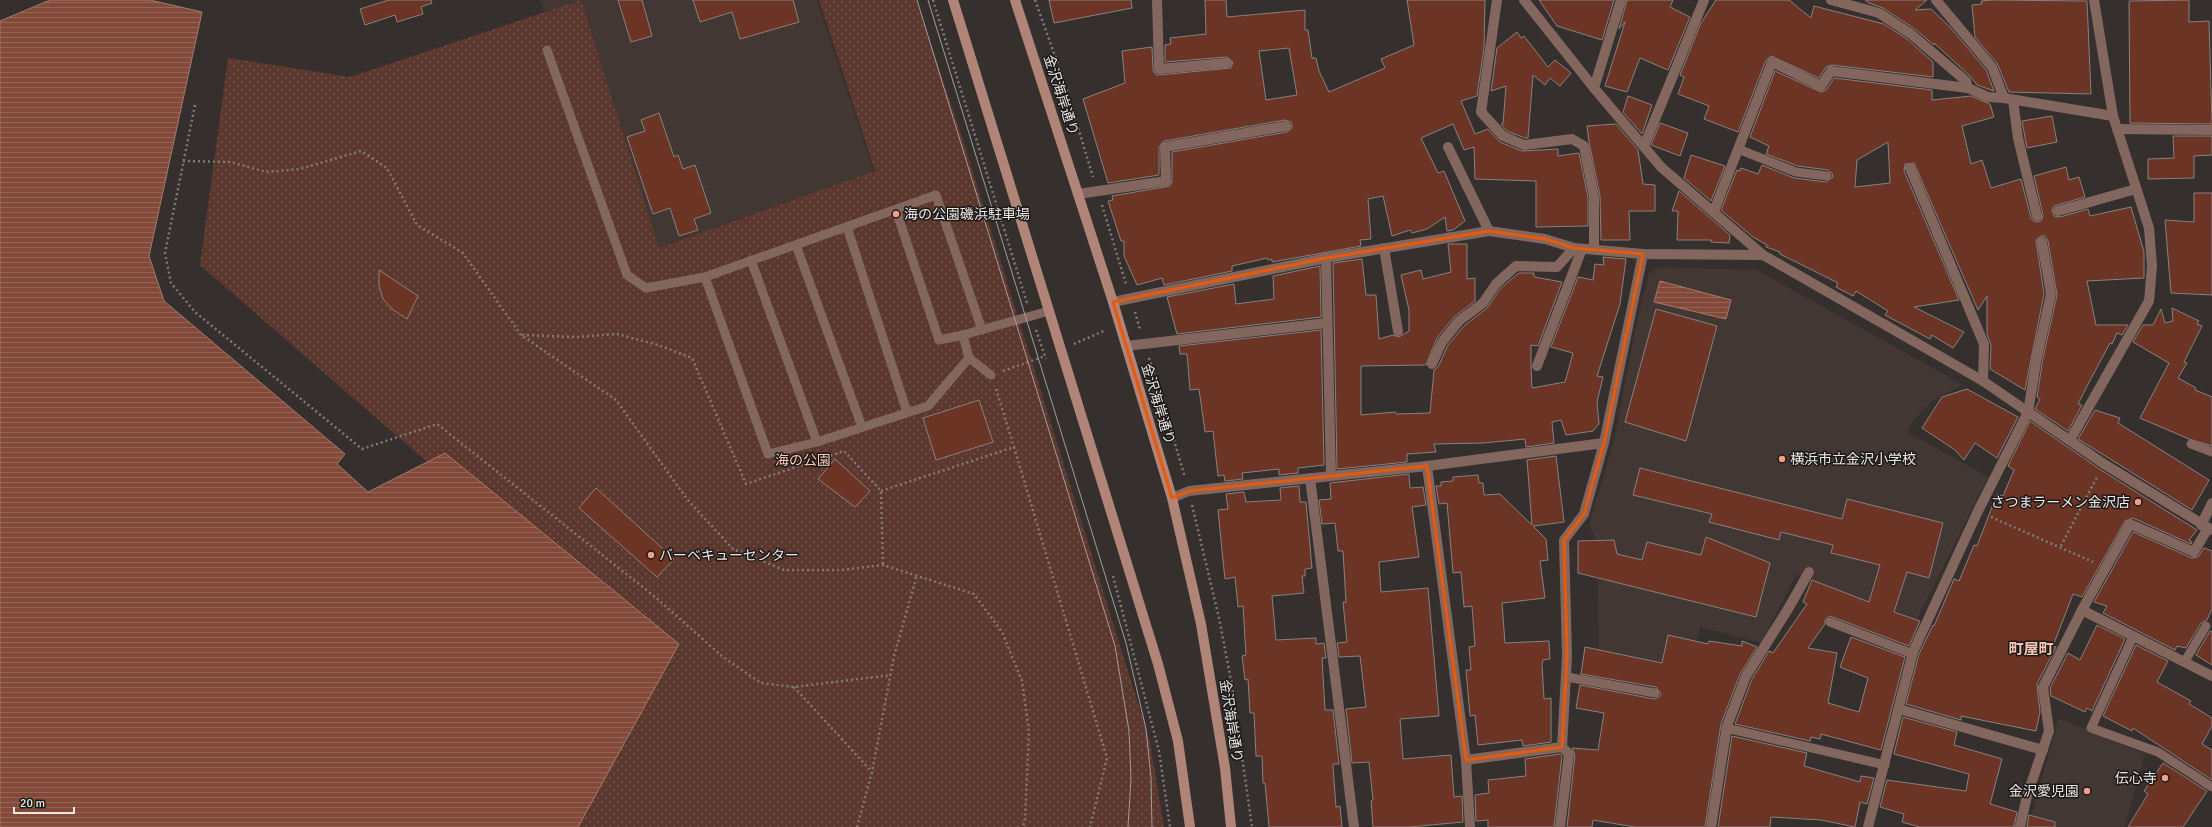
<svg xmlns="http://www.w3.org/2000/svg" width="2212" height="827" font-family="Signika,'Noto Sans JP',sans-serif">
  <style>
    .built { fill: #433733 }
    .park { fill: url(#park-dots) }
    .water { fill: url(#water-rules); stroke: #a3796d }
    .building { fill: #6c3424; stroke: #87817f; fill-rule: evenodd }
    .lines { fill: none; stroke-linecap: round; stroke-linejoin: round }
    .path { stroke: #7e7a78; stroke-width: 2.5; stroke-dasharray: 2 3; stroke-linecap: butt }
    .lane { stroke: #83675f; stroke-width: 9 }
    .street { stroke: #83675f; stroke-width: 10 }
    .secondary { stroke: #b08578; stroke-width: 10 }
    .tram { stroke: #a29d9c; stroke-width: 1 }
    .marked { fill: none; stroke: #e8590c; stroke-width: 3; stroke-linejoin: round }
    .poi-dot { fill: #f39f86; stroke: #1b1818; stroke-width: 1.5 }
    .labels { text-anchor: middle; dominant-baseline: central; stroke-width: 3; stroke-linejoin: round; paint-order: stroke }
    .street-label { font-size: 14px; fill: #ebe7e6; stroke: #1b1818 }
    .poi-label { font-size: 14px; fill: #ebe7e6; stroke: #1b1818; text-anchor: start }
    .park-label { font-size: 14px; fill: #ffc7b6; stroke: #1b1818 }
    .neighbourhood-label { font-size: 15px; font-weight: bold; fill: #f6c5b6; stroke: #1b1818 }
  </style>
  <defs>
    <pattern id="park-dots" width="8" height="8" patternUnits="userSpaceOnUse"><rect width="8" height="8" fill="#5c372d"/><path d="M2 2h.1M6 6h.1" fill="none" stroke="#74544b" stroke-width="1.8" stroke-linecap="round"/></pattern>
    <pattern id="water-rules" width="6" height="5" patternUnits="userSpaceOnUse"><rect width="6" height="5" fill="#844a39"/><path d="M0 2.5h6" fill="none" stroke="#966456"/></pattern>
  </defs>
  <rect width="100%" height="100%" fill="#35302e"/>
  <!-- built -->
  <g class="built">
    <polygon points="540,0 817,0 877,181 658,253 546,17"/>
    <polygon points="1660,267 1757,270 1963,385 1932,401 1913,421 1907,432 1988,477 1917,619 1796,574 1762,643 1700,627 1690,668 1599,649 1597,542 1589,525 1614,441 1636,326 1649,273"/>
    <polygon points="2059,718 2145,754 2125,827 2028,827"/>
  </g>
  <!-- park -->
  <polygon class="park" points="581,0 659,248 875,171 819,0 916,0 963,140 1150,742 1164,827 546,827 648,654 200,265 228,58 350,77"/>
  <!-- water -->
  <g class="water">
    <polygon points="50,0 150,0 202,12 149,256 164,301 345,454 337,464 368,492 445,453 679,644 578,827 0,827 0,21"/>
    <polygon points="1660,281 1731,300 1726,319 1654,302"/>
  </g>
  <!-- building -->
  <g class="building">
    <polygon points="389,0 431,0 432,3 421,7 423,14 397,22 395,15 365,25 360,9"/>
    <polygon points="618,0 642,0 652,36 631,42"/>
    <polygon points="693,0 793,0 799,22 740,39 732,12 700,22"/>
    <polygon points="1049,0 1131,0 1132,8 1054,23"/>
    <path d="M1205,0H1226L1227,17L1305,10V30H1308L1312,58H1316L1319,71L1329,92L1385,68L1381,59L1414,45L1407,0H1485L1484,48L1477,96L1461,101L1475,134L1488,129L1500,142L1522,151L1558,149V156L1579,153L1588,198V226L1536,227V181L1475,179L1474,147L1464,150L1453,124L1421,138L1438,173L1444,171L1465,221L1453,230L1447,231L1445,217L1427,229L1412,233L1410,230L1392,236L1383,196L1368,199L1371,239L1360,240L1361,246L1272,262V259L1268,260L1267,258L1232,266V271L1164,285L1162,278L1137,285L1124,256V241H1121L1108,201L1113,200L1112,196L1170,186L1172,181V152L1287,132L1292,128L1291,122L1285,120L1164,141L1159,147V175L1108,183L1083,99L1125,83L1122,51L1152,47L1153,70L1156,75H1159L1231,68L1233,62L1227,57L1165,62V45L1171,44L1170,38L1206,34ZM1289,48L1297,95L1266,100L1259,51Z"/>
    <polygon points="1539,0 1614,0 1602,40 1557,26"/>
    <polygon points="1627,0 1673,0 1670,7 1690,17 1668,70 1640,58 1627,92 1605,86 1625,22 1619,29"/>
    <polygon points="1716,0 1789,0 1811,18 1814,6 1884,24 1907,39 1933,62 1933,77 1832,65 1826,67 1819,78 1771,56 1766,60 1738,132 1704,119 1709,106 1678,94 1684,77 1680,75 1701,23"/>
    <polygon points="1865,0 1927,0 1915,10 1931,9 1950,27 1986,70 1994,91 1977,85 1970,76 1934,43 1934,45 1915,29 1883,8 1869,3"/>
    <polygon points="1993,0 2087,1 2091,94 2009,92 1997,63 1975,37 1972,5 1982,4 1981,1"/>
    <polygon points="2189,0 2189,22 2209,21 2212,124 2130,123 2129,1"/>
    <polygon points="1517,32 1521,38 1524,36 1548,67 1555,60 1571,73 1560,86 1550,78 1545,85 1533,75 1528,138 1525,138 1507,131 1501,124 1503,124 1506,86 1491,91 1497,48"/>
    <path d="M1775,71L1821,92L1826,90L1834,78L1932,90V100L1971,96L1990,104L1994,117L1962,126L1971,164L1982,160L1991,188L2021,179L2031,218L2035,222L2041,221L2043,215L2034,176L2066,167L2069,180L2079,177L2085,197L2054,206L2052,210L2054,216L2060,217L2088,209L2090,216L2131,207L2144,252V278L2087,281L2096,325H2128L2122,335L2117,333L2112,344L2110,343L2086,388L2078,404L2082,405L2068,431L2035,409L2040,399L2037,397L2043,358L2057,295L2048,241L2045,236H2041L2036,240L2044,294L2025,390L1990,369L1991,345L1987,334V296L1978,310L1914,163L1905,164L1904,171L1959,300L1914,307L1964,332L1953,348L1932,335L1930,339L1885,315L1888,311L1856,291L1853,296L1836,287L1838,283L1780,254V252L1766,247L1767,245L1753,237L1721,210L1737,170L1740,171L1741,168L1758,174L1762,165L1794,178L1826,182L1833,177L1832,173L1828,170L1798,166L1766,154L1769,146L1750,137ZM1888,142L1890,183L1855,187L1857,160Z"/>
    <polygon points="1628,96 1652,105 1642,134 1623,112"/>
    <polygon points="659,113 674,157 678,155 683,169 695,165 711,213 694,219 698,230 679,236 670,208 653,214 627,137 645,131 641,120"/>
    <polygon points="2052,116 2057,142 2027,148 2022,121"/>
    <polygon points="1660,123 1688,133 1680,156 1651,145"/>
    <polygon points="1616,124 1638,150 1643,184 1655,185 1655,211 1629,211 1630,240 1601,240 1600,196 1589,142 1587,126"/>
    <polygon points="2173,136 2212,136 2212,155 2194,156 2194,178 2148,179 2148,159 2174,158"/>
    <polygon points="1691,155 1725,166 1711,201 1684,178"/>
    <polygon points="1679,191 1730,235 1729,243 1711,242 1711,240 1677,240 1678,211 1672,211"/>
    <polygon points="2194,193 2212,193 2212,295 2171,293 2165,220 2194,222"/>
    <polygon points="1448,244 1467,244 1467,279 1475,278 1475,301 1454,317 1437,338 1426,365 1361,366 1361,415 1395,412 1396,414 1430,413 1434,370 1438,367 1448,345 1464,326 1487,308 1501,288 1519,273 1534,273 1534,277 1562,282 1538,346 1531,345 1531,367 1532,388 1565,382 1573,353 1551,347 1578,277 1593,280 1595,264 1604,265 1603,257 1626,259 1620,304 1597,376 1603,377 1597,402 1599,424 1593,431 1566,435 1561,420 1552,422 1554,443 1526,447 1525,439 1483,443 1434,444 1436,452 1407,454 1407,462 1337,469 1333,263 1362,259 1366,295 1376,295 1379,339 1393,335 1399,337 1409,331 1409,310 1401,275 1421,270 1423,279 1451,272"/>
    <polygon points="1320,266 1321,317 1177,334 1167,297 1234,284 1236,304 1274,299 1273,276"/>
    <polygon points="379,270 418,296 407,319 392,309 383,299 379,286"/>
    <polygon points="2172,308 2199,321 2197,324 2202,326 2184,362 2187,363 2178,378 2196,388 2195,390 2212,397 2212,446 2189,439 2140,418 2169,363 2133,342 2143,325 2153,325 2161,309 2165,323 2173,321"/>
    <polygon points="1656,309 1717,326 1686,441 1625,422"/>
    <polygon points="1321,330 1324,465 1298,468 1298,473 1279,475 1279,469 1242,473 1243,479 1225,481 1224,475 1218,476 1213,431 1205,432 1199,389 1190,390 1187,354 1180,354 1179,346"/>
    <polygon points="1967,389 2018,417 1997,458 1975,443 1964,460 1955,450 1922,428 1942,397"/>
    <polygon points="979,400 993,442 936,460 923,418"/>
    <polygon points="2095,410 2120,418 2118,423 2209,480 2192,510 2078,439"/>
    <polygon points="2030,421 2101,470 2197,530 2189,540 2192,542 2191,544 2133,518 2125,521 2082,597 2073,594 2053,646 2056,647 2037,684 2040,712 2036,731 1961,716 1961,720 1906,704 1919,654 1933,625 1934,626 1954,579 1959,581 1974,545 1977,546 1997,494 2003,496 2014,470 2008,466"/>
    <polygon points="1556,456 1564,522 1533,526 1546,539 1548,560 1540,561 1545,598 1502,603 1505,643 1549,641 1550,659 1543,660 1542,664 1544,699 1551,698 1551,742 1523,746 1522,740 1478,745 1475,715 1470,716 1466,670 1471,670 1469,647 1475,646 1472,606 1464,607 1461,572 1453,573 1447,503 1439,504 1436,486 1441,486 1441,482 1453,481 1453,477 1478,475 1479,483 1483,483 1484,495 1500,494 1532,525 1527,460"/>
    <polygon points="835,459 870,491 855,507 818,479"/>
    <polygon points="1640,468 1842,519 1847,499 1943,523 1929,578 1907,572 1894,612 1920,621 1909,646 1830,616 1825,620 1825,624 1808,648 1837,653 1828,703 1859,712 1868,678 1840,667 1851,637 1905,657 1881,750 1821,734 1820,739 1811,737 1810,741 1735,724 1752,679 1769,651 1773,653 1807,604 1803,602 1812,580 1869,602 1880,565 1831,553 1833,545 1781,532 1779,540 1709,522 1712,514 1633,495"/>
    <polygon points="1409,474 1410,488 1423,487 1426,505 1412,507 1419,557 1379,562 1381,592 1428,588 1439,716 1400,719 1403,759 1451,755 1454,797 1462,796 1463,822 1409,827 1373,827 1371,801 1373,800 1369,762 1352,763 1346,709 1366,707 1360,656 1339,657 1337,643 1347,642 1343,602 1346,602 1343,551 1338,551 1335,523 1322,524 1319,500 1331,499 1330,483"/>
    <polygon points="1299,486 1300,502 1306,502 1312,568 1305,569 1305,576 1302,576 1304,593 1272,596 1276,640 1316,638 1316,644 1324,643 1326,658 1322,658 1325,710 1333,710 1339,764 1333,764 1333,767 1336,807 1340,806 1342,827 1269,827 1265,783 1263,783 1262,756 1256,756 1254,713 1250,713 1248,679 1245,680 1242,656 1246,655 1243,606 1238,607 1235,577 1225,579 1224,570 1218,510 1228,509 1226,494 1244,492 1246,502 1281,500 1280,488"/>
    <polygon points="596,488 674,559 657,577 579,508"/>
    <polygon points="2133,532 2192,558 2198,557 2204,548 2212,551 2212,609 2207,620 2201,623 2186,648 2177,646 2175,650 2103,613 2107,606 2094,602"/>
    <polygon points="1706,537 1770,563 1756,617 1578,573 1578,541 1614,540 1617,554 1642,560 1647,542 1701,555"/>
    <polygon points="2097,625 2125,639 2092,711 2087,708 2085,712 2051,696 2050,688 2068,653 2080,660"/>
    <polygon points="2210,631 2212,632 2212,665 2196,655"/>
    <polygon points="1668,635 1708,644 1709,641 1742,646 1742,641 1757,647 1740,674 1721,724 1705,827 1635,827 1593,820 1592,827 1567,827 1575,755 1572,748 1598,750 1604,713 1576,708 1580,685 1654,699 1659,697 1661,694 1656,687 1581,674 1585,647 1662,663"/>
    <polygon points="2136,645 2168,661 2157,682 2191,701 2189,704 2212,718 2212,726 2202,744 2212,750 2212,780 2133,728 2132,731 2103,716"/>
    <polygon points="1903,717 1957,732 1954,745 2002,759 1990,804 2017,812 2014,827 1920,827 1902,822 1904,814 1880,807 1887,780 1966,791 1969,774 1894,754"/>
    <polygon points="1732,736 1807,753 1804,766 1860,782 1861,776 1874,778 1867,804 1860,802 1855,827 1821,820 1771,817 1770,827 1718,827"/>
    <polygon points="1560,754 1562,756 1554,827 1488,827 1488,820 1476,821 1475,795 1489,793 1488,780 1526,776 1525,759"/>
    <polygon points="2163,763 2207,791 2183,827 2128,827 2148,794 2144,791"/>
    <polygon points="2029,815 2055,822 2055,827 2027,827"/>
  </g>
  <g class="lines">
    <!-- path -->
    <g class="path">
      <polyline points="933,0 1027,303"/>
      <polyline points="1035,0 1065,84 1093,177"/>
      <polyline points="195,105 165,253 171,283 195,312 362,449 437,424 654,596 723,657 761,683 794,687 891,675"/>
      <polyline points="183,161 231,162 266,172 300,169 361,151 387,168 417,225 463,253 521,335 616,400 687,499 733,549 784,570 842,570 883,565 974,594 1002,632 1022,681 1029,731 1025,819 1023,827"/>
      <polyline points="1102,205 1126,284"/>
      <polyline points="1135,312 1140,330"/>
      <polyline points="1036,330 1046,359"/>
      <polyline points="522,335 576,337 617,334 658,345 692,358 746,484 844,451 881,491 883,565"/>
      <polyline points="1074,344 1106,330"/>
      <polyline points="1149,358 1185,477"/>
      <polyline points="1003,371 1045,356"/>
      <polyline points="996,389 1014,447"/>
      <polyline points="881,491 1014,447 1107,758 1090,827"/>
      <polyline points="1192,505 1219,618 1232,686 1252,827"/>
      <polyline points="1991,517 2093,562"/>
      <polyline points="2061,546 2097,477"/>
      <polyline points="1113,576 1159,751 1170,827"/>
      <polyline points="794,687 872,772"/>
      <polyline points="857,827 872,772 894,656 917,575"/>
    </g>
    <!-- lane -->
    <g class="lane">
      <polyline points="547,50 627,275 646,288 705,277 936,195 982,330"/>
      <polyline points="1738,149 1796,172 1827,176"/>
      <polyline points="896,210 939,340 963,335 969,358 991,375"/>
      <polyline points="847,227 907,412"/>
      <polyline points="796,245 862,427"/>
      <polyline points="751,260 817,442"/>
      <polyline points="705,277 768,454 817,442 928,406 969,358"/>
      <polyline points="963,335 1049,311"/>
      <polyline points="2191,444 2212,452"/>
      <polyline points="1830,622 1913,654"/>
      <polyline points="2133,637 2091,728 2158,752 2212,787"/>
      <polyline points="2185,661 2206,626"/>
      <polyline points="1567,677 1655,693"/>
      <polyline points="1726,728 1885,765"/>
    </g>
    <!-- street -->
    <g class="street">
      <polyline points="1157,0 1159,69 1227,63"/>
      <polyline points="1497,0 1481,112 1503,136 1524,145 1572,139 1584,146 1594,197 1594,249"/>
      <polyline points="1524,0 1594,88 1661,167 1763,255 1983,381 2104,464 2212,530"/>
      <polyline points="1831,0 1879,13 1911,34 1966,81 1968,88"/>
      <polyline points="1936,0 1992,67 2004,98 2113,116"/>
      <polyline points="1594,88 1621,0"/>
      <polyline points="2013,100 2018,138 2037,216"/>
      <polyline points="2117,129 2212,130"/>
      <polyline points="1644,146 1704,0"/>
      <polyline points="1448,147 1489,231"/>
      <polyline points="1910,168 1984,344 1983,381"/>
      <polyline points="1078,194 1166,181 1165,147 1286,126"/>
      <polyline points="1714,211 1772,62 1821,86 1831,71 1968,88 1988,97 2004,98"/>
      <polyline points="2058,211 2136,189"/>
      <polyline points="1384,248 1398,331"/>
      <polyline points="1326,258 1331,476"/>
      <polyline points="1113,302 1326,258 1489,231 1545,239 1574,248 1643,254 1763,255"/>
      <polyline points="1126,346 1327,323"/>
      <polyline points="1432,364 1442,342 1459,321 1483,303 1496,284 1516,266 1557,267 1574,248"/>
      <polyline points="1537,366 1582,249"/>
      <polyline points="2070,440 2149,301 2152,266 2149,228 2113,116 2094,0"/>
      <polyline points="1427,466 1466,760 1470,827"/>
      <polyline points="1310,478 1354,827"/>
      <polyline points="1172,498 1189,491 1427,466 1604,443"/>
      <polyline points="2201,525 2212,503"/>
      <polyline points="2082,610 2130,524 2194,552 2208,528"/>
      <polyline points="1899,709 2043,750"/>
      <polyline points="1466,760 1562,747"/>
      <polyline points="1560,827 1569,754 1562,747 1567,656 1564,540 1584,514 1604,443 1643,254"/>
      <polyline points="1711,827 1727,726 1746,676 1788,609 1809,572"/>
      <polyline points="1868,827 1913,652 1978,511 2028,412 2037,357 2051,294 2042,242"/>
      <polyline points="2020,827 2027,796 2049,731 2043,687 2082,610 2212,676"/>
    </g>
    <!-- secondary -->
    <g class="secondary">
      <polyline points="953,0 1158,664 1178,741 1190,827"/>
      <polyline points="1015,0 1113,302 1172,498 1201,624 1225,768 1231,827"/>
    </g>
    <!-- tram -->
    <g class="tram">
      <polyline points="917,0 1115,646 1129,731 1131,779 1128,827"/>
      <polyline points="928,0 1126,643 1146,729 1151,778 1152,827"/>
    </g>
  </g>
  <!-- marked area -->
  <path class="marked" d="M1489,231L1545,239L1574,248L1643,254L1604,443L1584,514L1564,540L1567,656L1562,747L1466,760L1427,466L1189,491L1172,498L1113,302L1326,258Z"/>
  <!-- markers -->
  <g class="poi-dot">
    <circle cx="896" cy="214" r="4"/>
    <circle cx="1782" cy="459" r="4"/>
    <circle cx="2138" cy="502" r="4"/>
    <circle cx="651" cy="555" r="4"/>
    <circle cx="2165" cy="778" r="4"/>
    <circle cx="2087" cy="791" r="4"/>
  </g>
  <g class="labels">
    <!-- street labels -->
    <g class="street-label">
      <text transform="translate(1061 95) rotate(72)">金沢海岸通り</text>
      <text transform="translate(1158 404) rotate(73)">金沢海岸通り</text>
      <text transform="translate(1231 721) rotate(81)">金沢海岸通り</text>
    </g>
    <!-- poi labels -->
    <g class="poi-label">
      <text x="904" y="214">海の公園磯浜駐車場</text>
      <text x="1790" y="459">横浜市立金沢小学校</text>
      <text x="2130" y="502" text-anchor="end">さつまラーメン金沢店</text>
      <text x="659" y="555">バーベキューセンター</text>
      <text x="2157" y="778" text-anchor="end">伝心寺</text>
      <text x="2079" y="791" text-anchor="end">金沢愛児園</text>
    </g>
    <!-- park labels -->
    <g class="park-label">
      <text x="803" y="460">海の公園</text>
    </g>
    <!-- neighbourhood labels -->
    <g class="neighbourhood-label">
      <text x="2031" y="649">町屋町</text>
    </g>
  </g>
  <!-- scale -->
  <path d="M14 807v6h60v-6" fill="none" stroke="#ebe7e6" stroke-width="2"/>
  <text x="20" y="807" font-size="12" fill="#ebe7e6" stroke="#1b1818" stroke-width="3" paint-order="stroke">20 m</text>
</svg>
